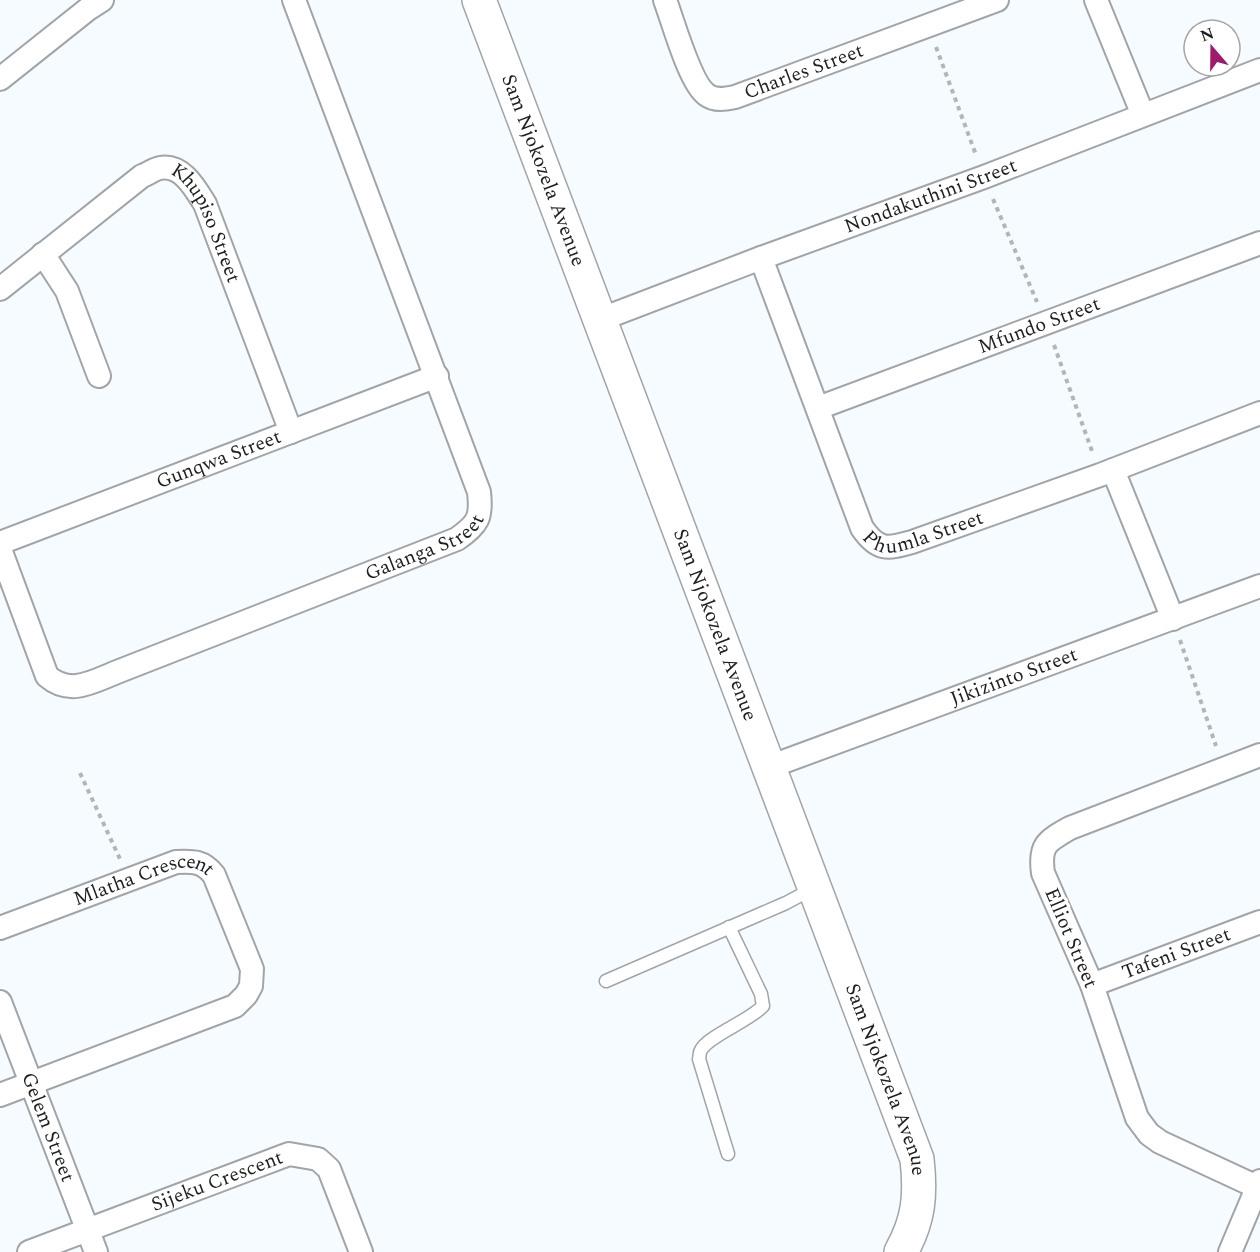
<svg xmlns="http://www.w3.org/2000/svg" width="1260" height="1252" font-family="Spectral,serif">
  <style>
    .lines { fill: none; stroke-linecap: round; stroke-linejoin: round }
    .lane-casing { stroke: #a1a5a9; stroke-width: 15 }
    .street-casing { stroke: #a1a5a9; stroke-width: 26 }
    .secondary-casing { stroke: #a1a5a9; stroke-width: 36 }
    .path { stroke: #b2b6b9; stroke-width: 4; stroke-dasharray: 4.5 4.5; stroke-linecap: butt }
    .lane { stroke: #fff; stroke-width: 12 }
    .street { stroke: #fff; stroke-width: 22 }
    .secondary { stroke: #fff; stroke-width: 33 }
    .labels { text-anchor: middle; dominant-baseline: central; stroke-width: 6; stroke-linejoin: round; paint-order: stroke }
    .street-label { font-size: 20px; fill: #1d1f20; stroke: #fff }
  </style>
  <rect width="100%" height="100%" fill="#f6fbff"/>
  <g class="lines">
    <defs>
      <g id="lane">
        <polyline points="606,981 786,903 814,888"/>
        <path d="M728,1154L699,1059C700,1056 699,1053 701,1050C708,1036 749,1021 763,1006L761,994L729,927"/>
      </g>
      <g id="street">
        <path id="s1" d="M665,0C673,21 690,84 707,95C715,101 725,99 735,97L997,0"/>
        <polyline points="1096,0 1143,115"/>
        <polyline points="0,79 88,9 102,0"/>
        <polyline points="43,254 67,291 99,376"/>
        <path id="s2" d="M761,258L862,528C878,551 887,549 912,542L1100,475L1260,413"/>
        <path id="s3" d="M0,289L142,176C148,174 154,169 160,168C182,164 195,188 205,204L291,432"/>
        <path id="s4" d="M599,320L761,258L984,177L1260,70"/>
        <path id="s5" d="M818,408L1260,243"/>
        <polyline points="1113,470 1173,619"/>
        <path id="s6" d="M0,543L437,376"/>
        <path id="s7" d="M0,549L47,676C70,696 92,682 117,672L457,539C478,524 482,518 479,492L294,0"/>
        <path id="s8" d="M769,767L1260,586"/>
        <path id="s9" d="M0,928L176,862C193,861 203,861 214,875L252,969L251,986L246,995L235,1006L0,1095"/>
        <path id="s10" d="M1092,985L1260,922"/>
        <path id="s11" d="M0,1002L96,1252"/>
        <path d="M1257,1187L1160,1142L1149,1134L1137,1118L1092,985L1043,873C1039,845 1047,841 1070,828L1260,755"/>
        <path id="s12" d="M29,1252L289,1154L318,1159L329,1169L361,1252"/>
        <polyline points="1230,1252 1260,1181"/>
      </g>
      <g id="secondary">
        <path id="s13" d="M479,0L917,1159C921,1195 919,1220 901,1252"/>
      </g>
    </defs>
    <!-- lane casing -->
    <use href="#lane" class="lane-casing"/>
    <!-- street casing -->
    <use href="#street" class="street-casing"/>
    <!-- secondary casing -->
    <use href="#secondary" class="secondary-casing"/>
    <!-- path -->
    <g class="path">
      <polyline points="936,47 976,155"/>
      <polyline points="993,199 1037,302"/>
      <polyline points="1054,345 1093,454"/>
      <polyline points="1180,640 1216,746"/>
      <polyline points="80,773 120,859"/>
    </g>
    <!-- lane -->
    <use href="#lane" class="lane"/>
    <!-- street -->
    <use href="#street" class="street"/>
    <!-- secondary -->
    <use href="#secondary" class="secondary"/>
  </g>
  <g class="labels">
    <!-- street labels -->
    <g class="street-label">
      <text stroke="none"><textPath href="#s1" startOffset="207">Charles Street</textPath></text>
      <text stroke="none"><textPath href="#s13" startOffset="182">Sam Njokozela Avenue</textPath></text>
      <text stroke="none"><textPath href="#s4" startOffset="354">Nondakuthini Street</textPath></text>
      <text stroke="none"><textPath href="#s3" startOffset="280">Khupiso Street</textPath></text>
      <text stroke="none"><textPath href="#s5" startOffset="236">Mfundo Street</textPath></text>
      <text stroke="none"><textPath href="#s6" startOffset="234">Gunqwa Street</textPath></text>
      <text stroke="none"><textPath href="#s2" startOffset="358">Phumla Street</textPath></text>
      <text stroke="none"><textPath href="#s7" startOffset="543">Galanga Street</textPath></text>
      <text stroke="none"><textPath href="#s13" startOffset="668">Sam Njokozela Avenue</textPath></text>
      <text stroke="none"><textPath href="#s8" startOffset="261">Jikizinto Street</textPath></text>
      <text stroke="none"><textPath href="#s9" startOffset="153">Mlatha Crescent</textPath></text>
      <text transform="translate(1071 938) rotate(67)">Elliot Street</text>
      <text stroke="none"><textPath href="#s10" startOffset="90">Tafeni Street</textPath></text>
      <text stroke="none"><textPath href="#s13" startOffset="1154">Sam Njokozela Avenue</textPath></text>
      <text stroke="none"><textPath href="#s11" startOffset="134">Gelem Street</textPath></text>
      <text stroke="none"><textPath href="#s12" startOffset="201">Sijeku Crescent</textPath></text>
    </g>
  </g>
  <!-- north arrow -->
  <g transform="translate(1212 48) rotate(340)"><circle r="28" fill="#ffffff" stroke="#a5a5a6" stroke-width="1.5"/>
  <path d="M0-4.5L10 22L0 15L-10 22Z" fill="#9e1b6b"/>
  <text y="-9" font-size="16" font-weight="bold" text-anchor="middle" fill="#1d1f20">N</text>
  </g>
</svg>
